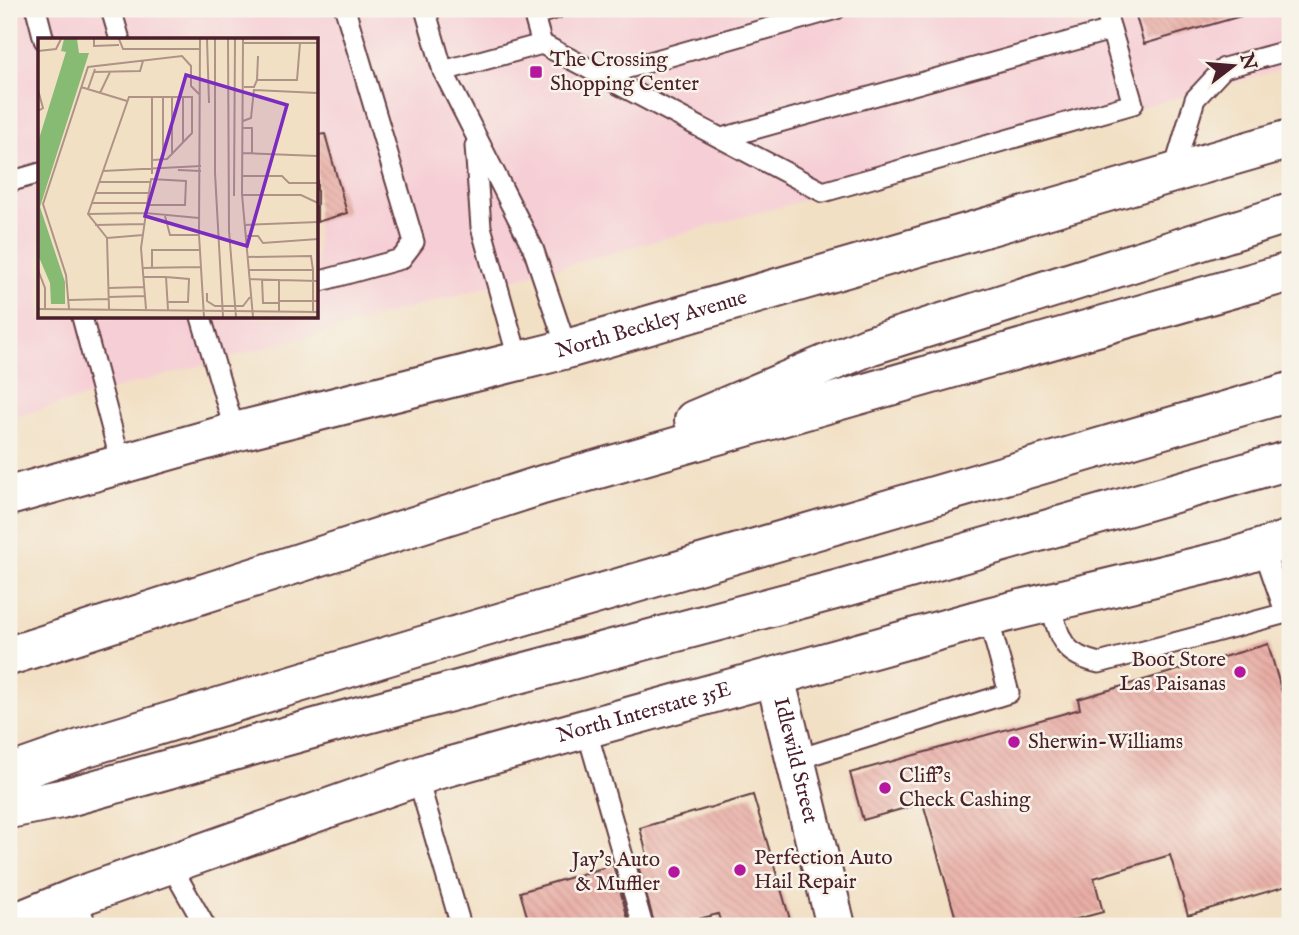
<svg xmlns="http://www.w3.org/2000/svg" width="1299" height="935" font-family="'IM FELL English',serif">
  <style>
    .built { fill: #f6cfd6; fill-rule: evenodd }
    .building { fill: url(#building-back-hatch) }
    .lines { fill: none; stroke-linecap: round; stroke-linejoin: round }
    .service-casing { stroke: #633c42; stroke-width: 23 }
    .minor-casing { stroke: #633c42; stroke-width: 42 }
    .secondary-casing { stroke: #633c42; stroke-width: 42 }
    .motorway-casing { stroke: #633c42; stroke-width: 42 }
    .service { stroke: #fff; stroke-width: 19 }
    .minor { stroke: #fff; stroke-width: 38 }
    .secondary { stroke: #fff; stroke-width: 38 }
    .motorway { stroke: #fff; stroke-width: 38 }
    .poi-dot { fill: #b5179e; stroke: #f7f3e8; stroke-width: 2.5 }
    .labels { text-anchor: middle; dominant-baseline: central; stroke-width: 5; stroke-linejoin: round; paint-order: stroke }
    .poi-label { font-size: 21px; fill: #4a1f2b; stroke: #f7f3e8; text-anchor: start }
    .street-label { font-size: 21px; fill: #4a1f2b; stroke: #f7f3e8 }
    .inset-road { fill: none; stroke: #af9387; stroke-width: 2 }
    .view { fill: #7b2cbf; fill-opacity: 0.15; stroke: #7b2cbf; stroke-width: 3.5 }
    .inset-edge { fill: none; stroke: #4a1f2b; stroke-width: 3.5 }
  </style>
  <defs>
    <pattern id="building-back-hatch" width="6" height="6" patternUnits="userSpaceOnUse" patternTransform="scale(1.75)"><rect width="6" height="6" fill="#e8ada5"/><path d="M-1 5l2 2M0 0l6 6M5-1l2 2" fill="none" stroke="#c8948e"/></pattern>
  </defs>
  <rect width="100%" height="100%" fill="#f7f3e8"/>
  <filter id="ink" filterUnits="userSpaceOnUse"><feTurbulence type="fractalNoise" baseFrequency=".0143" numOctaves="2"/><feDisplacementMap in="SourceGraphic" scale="14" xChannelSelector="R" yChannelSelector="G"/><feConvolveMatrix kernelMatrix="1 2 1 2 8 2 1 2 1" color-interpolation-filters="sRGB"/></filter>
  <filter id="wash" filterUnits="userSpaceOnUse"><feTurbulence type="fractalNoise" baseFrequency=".00686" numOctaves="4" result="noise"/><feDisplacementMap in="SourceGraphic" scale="28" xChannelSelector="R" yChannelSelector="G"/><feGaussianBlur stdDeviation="1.57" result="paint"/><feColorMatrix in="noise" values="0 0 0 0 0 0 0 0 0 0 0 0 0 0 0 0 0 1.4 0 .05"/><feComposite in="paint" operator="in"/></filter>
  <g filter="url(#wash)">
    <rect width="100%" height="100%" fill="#f2e0c5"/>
    <!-- built -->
    <path class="built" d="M9,9H1290V67L9,418ZM40,40H317V317H40Z"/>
    <g id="blocks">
      <!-- building -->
      <g class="building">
        <polygon points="1134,9 1240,9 1241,16 1144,44"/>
        <polygon points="325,134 347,213 317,222 317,135"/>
        <polygon points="1268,644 1290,720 1290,885 1188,915 1170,855 1094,878 1103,912 1051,926 958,926 923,803 863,820 850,773 1080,709 1078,699"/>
        <polygon points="753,795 792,926 722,926 718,914 671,926 655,926 636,858 647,855 640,828"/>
        <polygon points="613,865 630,926 530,926 520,892"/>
      </g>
    </g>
  </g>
  <g filter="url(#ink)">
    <use href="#blocks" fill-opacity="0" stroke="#633c42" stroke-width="2"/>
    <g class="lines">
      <defs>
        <g id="service">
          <polyline points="36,9 44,40"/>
          <polyline points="111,9 120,40"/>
          <polyline points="425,9 443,71 533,248 567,349"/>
          <polyline points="532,9 542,44"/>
          <polyline points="534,15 555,9"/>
          <polyline points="443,71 542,44 823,192 1133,104 1105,9"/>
          <polyline points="600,76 836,9"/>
          <polyline points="722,138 1111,30"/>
          <polyline points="475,146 481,227 519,362"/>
          <polyline points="1173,173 1195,99 1224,68 1290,50"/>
          <polyline points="9,182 40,173"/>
          <polyline points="317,282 401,259 414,242 345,9"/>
          <polyline points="82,317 121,463"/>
          <polyline points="201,317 235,432"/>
          <polyline points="1263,548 1285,612"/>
          <path d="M1049,601C1060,636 1059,654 1099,663L1290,612"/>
          <polyline points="586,728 643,926"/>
          <polyline points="795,760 1009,693 988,617"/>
          <polyline points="417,776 461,926"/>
          <polyline points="170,864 205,926"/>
          <polyline points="77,897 86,926"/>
        </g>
        <g id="minor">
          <path id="s1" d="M775,677L836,926"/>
        </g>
        <g id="secondary">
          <path id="s2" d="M9,496L235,432L567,349L1290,139"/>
          <path id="s3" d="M9,925L77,897L433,771L988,617L1225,560L1290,539"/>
        </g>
        <g id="motorway">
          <polyline points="694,420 869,346 1290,213"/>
          <polyline points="9,656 542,485 1290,272"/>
          <polyline points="9,774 83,748 468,632 1290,392"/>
          <polyline points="9,809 61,799 337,722 839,589 1290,460"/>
        </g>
      </defs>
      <!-- service casing -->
      <use href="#service" class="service-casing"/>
      <!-- minor casing -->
      <use href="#minor" class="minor-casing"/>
      <!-- secondary casing -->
      <use href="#secondary" class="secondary-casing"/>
      <!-- motorway casing -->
      <use href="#motorway" class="motorway-casing"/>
      <!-- service -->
      <use href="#service" class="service"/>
      <!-- minor -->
      <use href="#minor" class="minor"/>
      <!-- secondary -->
      <use href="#secondary" class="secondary"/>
      <!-- motorway -->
      <use href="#motorway" class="motorway"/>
    </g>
  </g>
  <!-- markers -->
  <g class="poi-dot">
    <rect x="529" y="65" width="14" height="14" rx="3.5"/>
    <circle cx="1240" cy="672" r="7"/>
    <circle cx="1014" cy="742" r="7"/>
    <circle cx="885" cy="788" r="7"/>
    <circle cx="740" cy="870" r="7"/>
    <circle cx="674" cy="872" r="7"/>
  </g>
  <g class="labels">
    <!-- poi labels -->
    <g class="poi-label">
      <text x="550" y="60">The Crossing<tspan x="550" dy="24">Shopping Center</tspan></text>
      <text x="1226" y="660" text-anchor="end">Boot Store<tspan x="1226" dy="24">Las Paisanas</tspan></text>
      <text x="1028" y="742">Sherwin-Williams</text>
      <text x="899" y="776">Cliff's<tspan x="899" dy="24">Check Cashing</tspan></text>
      <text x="754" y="858">Perfection Auto<tspan x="754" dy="24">Hail Repair</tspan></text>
      <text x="660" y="860" text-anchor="end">Jay's Auto<tspan x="660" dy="24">&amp; Muffler</tspan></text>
    </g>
    <!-- street labels -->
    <g class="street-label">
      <text stroke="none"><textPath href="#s2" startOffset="665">North Beckley Avenue</textPath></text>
      <text stroke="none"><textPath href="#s3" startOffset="670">North Interstate 35E</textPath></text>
      <text stroke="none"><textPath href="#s1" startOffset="86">Idlewild Street</textPath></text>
    </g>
  </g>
  <!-- overview -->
  <g transform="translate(38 38)">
    <rect width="280" height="280" fill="#f2e0c5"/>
    <path d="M26,1H39L41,15H51L2,169L27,244V266H13L12,245L0,217V104L28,14L23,13Z" fill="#87bb74"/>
    <path class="inset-road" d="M56,1V8L81,7M81,1L85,11H162M162,1L161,197L166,279M169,1L171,65M177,1V135L185,279M190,1L191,193L198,279M205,1L204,156L215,279M205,5H280M0,13L18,11L23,1M56,34L102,33L105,23M219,42L220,18M43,49L89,63M206,49H216L219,42H259L262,5M50,51L57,31M0,52L5,70L0,73M216,52L280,55M62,55L72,34M125,59V121M205,83L213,80L216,51M205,90H214V116M145,104V59M205,115L280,118M134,116V59M140,132L163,133M65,133L163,128M114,136V59M204,138H244L251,145H280M61,144H113M57,155H111M204,157H263L280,165M196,158L197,1M54,165H109M50,176L108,175L113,141L148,143L147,167H109M127,178L132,197H161M57,187L106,186M206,187L280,184M207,198H220L225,205L280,201M69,200L105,197M209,219L273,218L275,232M104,230L162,229M114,230V212H162M0,232L7,250V271M211,232H275V274M105,239H128L130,272M128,239L151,241L150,264H130M212,241L241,242V275M224,241L225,265H241M241,242L280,243M70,250L106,249M169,255V263L177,268H205L212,259M70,259L107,258M31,262L70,261M241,263H280M0,271L280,274M31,271L28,237L5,166L50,29L144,18L153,28V48L162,57M71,271L69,200L50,176L91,59H154V95L129,121L115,122M108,271L103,210L108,175L161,180"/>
    <path class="view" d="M148,37L249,67L209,208L107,178Z"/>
    <rect width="280" height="280" class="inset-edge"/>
  </g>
  <!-- margin -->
  <rect width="1299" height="935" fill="none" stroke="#f7f3e8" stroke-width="35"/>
  <!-- north arrow -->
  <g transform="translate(1233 66) rotate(74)" stroke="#f7f3e8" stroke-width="5" paint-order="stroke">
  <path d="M0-5L12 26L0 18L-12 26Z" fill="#4a1f2b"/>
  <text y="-10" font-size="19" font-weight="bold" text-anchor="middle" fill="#4a1f2b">N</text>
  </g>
</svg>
